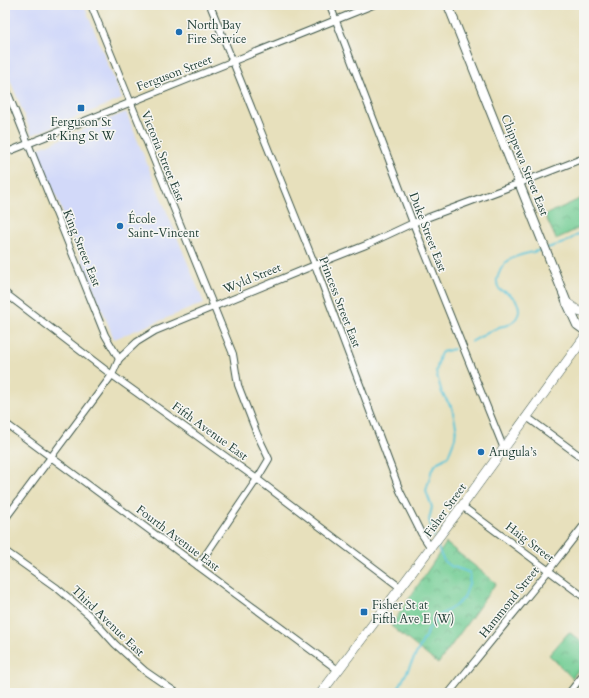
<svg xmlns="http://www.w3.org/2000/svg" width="589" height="698" font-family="Cardo,serif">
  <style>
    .built { fill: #d2d9f9 }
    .park { fill: url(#park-crowns); stroke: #498564 }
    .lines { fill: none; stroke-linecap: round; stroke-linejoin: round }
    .stream { stroke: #5cc5d8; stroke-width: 2 }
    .minor-casing { stroke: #3d5548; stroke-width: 8 }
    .tertiary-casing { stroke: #3d5548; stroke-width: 10 }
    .secondary-casing { stroke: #3d5548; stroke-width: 10 }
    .minor { stroke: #fff; stroke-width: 6 }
    .tertiary { stroke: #fff; stroke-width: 8 }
    .secondary { stroke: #fff; stroke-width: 9 }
    .poi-dot { fill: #1f6fb2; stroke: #f6f6f2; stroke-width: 1.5 }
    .labels { text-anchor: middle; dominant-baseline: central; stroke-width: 3; stroke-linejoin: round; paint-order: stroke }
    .poi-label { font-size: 12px; fill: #1f3d34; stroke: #f6f6f2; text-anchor: start }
    .street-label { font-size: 12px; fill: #1f3d34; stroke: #f6f6f2 }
  </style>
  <defs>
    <pattern id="park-crowns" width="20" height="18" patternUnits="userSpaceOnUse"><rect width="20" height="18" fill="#73cd94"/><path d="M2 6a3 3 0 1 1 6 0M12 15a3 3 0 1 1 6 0" fill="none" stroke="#5ea87a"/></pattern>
  </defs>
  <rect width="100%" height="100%" fill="#f6f6f2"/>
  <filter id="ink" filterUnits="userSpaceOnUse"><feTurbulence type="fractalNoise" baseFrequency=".025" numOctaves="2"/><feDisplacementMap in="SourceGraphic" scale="8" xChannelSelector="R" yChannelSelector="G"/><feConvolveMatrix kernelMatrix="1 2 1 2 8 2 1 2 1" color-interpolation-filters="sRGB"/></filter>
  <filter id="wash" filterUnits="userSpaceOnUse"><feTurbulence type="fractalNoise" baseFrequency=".012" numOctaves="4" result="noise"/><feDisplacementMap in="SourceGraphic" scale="16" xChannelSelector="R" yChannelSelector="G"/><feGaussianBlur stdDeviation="0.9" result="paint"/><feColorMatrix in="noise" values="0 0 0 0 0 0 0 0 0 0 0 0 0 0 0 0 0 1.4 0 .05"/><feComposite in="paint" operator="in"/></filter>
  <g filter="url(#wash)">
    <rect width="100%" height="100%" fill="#e7e0bc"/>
    <!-- built -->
    <g class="built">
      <polygon points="5,5 84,5 122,99 32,135 5,67"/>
      <polygon points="126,112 204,303 114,339 37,149"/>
    </g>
    <!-- park -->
    <g class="park">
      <polygon points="584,197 584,226 556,239 545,215"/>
      <polygon points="446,543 496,583 438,664 391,626"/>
      <polygon points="569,632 584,644 584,663 572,678 549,655"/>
    </g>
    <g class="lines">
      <!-- stream -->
      <g class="stream">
        <polyline points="547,248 564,243 584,231"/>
        <path d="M471,342C480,337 489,332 499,327C502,326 505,326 508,325C517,320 522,312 517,302C513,296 507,292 500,290C496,285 496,281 498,276C505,253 524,256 543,249"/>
        <polyline points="434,537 429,520 432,507 426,491 432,469 438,462 444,459 448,456 455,438 456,426 452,408 442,393 436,372 440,355 442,352 454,349"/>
        <path d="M396,693L429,629L440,615L455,606L464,598L469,584L470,573C448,563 446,571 437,545"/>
      </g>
    </g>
  </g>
  <g filter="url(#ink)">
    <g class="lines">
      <defs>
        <g id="minor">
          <polyline points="91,5 233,354 238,385 257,434 269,459 257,479 198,566"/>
          <polyline points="210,5 315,265 400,491 421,533 431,548"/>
          <polyline points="330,5 413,223 504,449"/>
          <polyline points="5,86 105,335 119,359"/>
          <polyline points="5,153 373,5"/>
          <polyline points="5,293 112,375 257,479 401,588"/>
          <polyline points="527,417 584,459"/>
          <polyline points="5,423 338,670"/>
          <polyline points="462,506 584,597"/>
          <polyline points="5,519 112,375 119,359 137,342 155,331 315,265 366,245 413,223 520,183 584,158"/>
          <polyline points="5,551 57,588 89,615 115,644 145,671 177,693"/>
          <polyline points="5,691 8,693"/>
          <polyline points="449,693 549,570 584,525"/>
          <polyline points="569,693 584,674"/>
        </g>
        <polyline id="tertiary" points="448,5 567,303 577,325 584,330"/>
        <g id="secondary">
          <polyline points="567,303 578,311 584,313"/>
          <polyline points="321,693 462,506 584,338"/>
        </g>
      </defs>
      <!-- minor casing -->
      <use href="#minor" class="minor-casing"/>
      <!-- tertiary casing -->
      <use href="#tertiary" class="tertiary-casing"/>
      <!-- secondary casing -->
      <use href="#secondary" class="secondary-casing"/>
      <!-- minor -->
      <use href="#minor" class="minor"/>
      <!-- tertiary -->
      <use href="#tertiary" class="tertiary"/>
      <!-- secondary -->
      <use href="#secondary" class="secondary"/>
    </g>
  </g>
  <!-- markers -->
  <g class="poi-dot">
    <circle cx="179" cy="32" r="4"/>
    <rect x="77" y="104" width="8" height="8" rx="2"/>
    <circle cx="120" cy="226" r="4"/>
    <circle cx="481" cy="452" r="4"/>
    <rect x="360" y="608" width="8" height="8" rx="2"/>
  </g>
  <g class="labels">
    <!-- poi labels -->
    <g class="poi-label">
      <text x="187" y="25">North Bay<tspan x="187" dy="14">Fire Service</tspan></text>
      <text x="81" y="122" text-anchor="middle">Ferguson St<tspan x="81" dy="14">at King St W</tspan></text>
      <text x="128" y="219">École<tspan x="128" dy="14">Saint-Vincent</tspan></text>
      <text x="489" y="452">Arugula’s</text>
      <text x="372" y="605">Fisher St at<tspan x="372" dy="14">Fifth Ave E (W)</tspan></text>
    </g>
    <!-- street labels -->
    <g class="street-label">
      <text transform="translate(174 73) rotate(-21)">Ferguson Street</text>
      <text transform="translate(163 156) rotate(68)">Victoria Street East</text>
      <text transform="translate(525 165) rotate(68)">Chippewa Street East</text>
      <text transform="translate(428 232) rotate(69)">Duke Street East</text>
      <text transform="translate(82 248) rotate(68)">King Street East</text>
      <text transform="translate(252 278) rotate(-22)">Wyld Street</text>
      <text transform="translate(340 302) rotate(69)">Princess Street East</text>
      <text transform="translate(210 431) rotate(36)">Fifth Avenue East</text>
      <text transform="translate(445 510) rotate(-54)">Fisher Street</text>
      <text transform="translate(178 538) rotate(37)">Fourth Avenue East</text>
      <text transform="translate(530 542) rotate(37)">Haig Street</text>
      <text transform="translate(509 602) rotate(-51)">Hammond Street</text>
      <text transform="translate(108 621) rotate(44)">Third Avenue East</text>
    </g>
  </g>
  <!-- margin -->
  <rect width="589" height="698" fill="none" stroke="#f6f6f2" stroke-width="20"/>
</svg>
